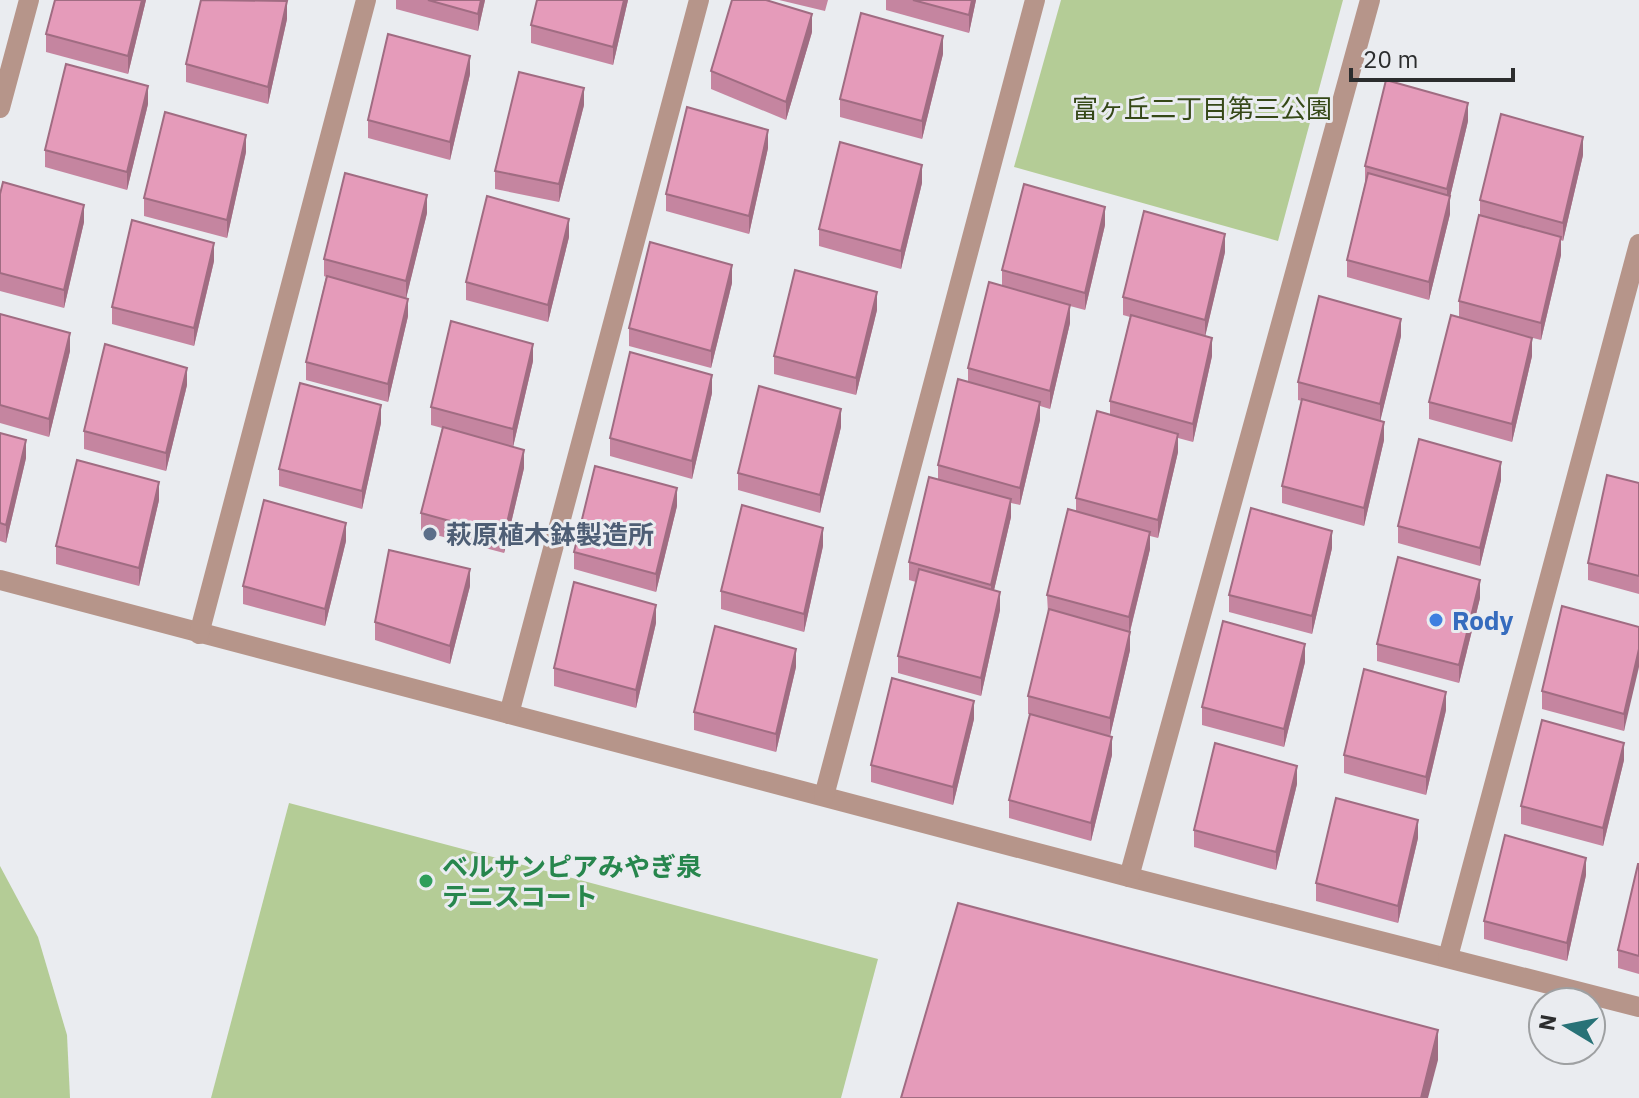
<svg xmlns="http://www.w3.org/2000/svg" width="1639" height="1098" font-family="'IBM Plex Sans','Noto Sans JP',sans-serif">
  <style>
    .green { fill: #b4cc96 }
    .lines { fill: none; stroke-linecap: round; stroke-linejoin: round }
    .minor { stroke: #b6958a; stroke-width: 20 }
    .wall { fill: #c585a0 }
    .shaded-wall { fill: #a06c82 }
    .building { fill: #e59bba; stroke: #a06c82; stroke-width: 2 }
    .service-dot { fill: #5c6f8a; stroke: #eaecf0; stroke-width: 3 }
    .shop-dot { fill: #3f7fe0; stroke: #eaecf0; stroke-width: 3 }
    .leisure-dot { fill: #2e9e5b; stroke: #eaecf0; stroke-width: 3 }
    .labels { text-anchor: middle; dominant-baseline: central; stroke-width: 6; stroke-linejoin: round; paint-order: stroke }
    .park-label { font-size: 26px; fill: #354817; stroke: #eaecf0 }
    .service-label { font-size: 26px; font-weight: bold; fill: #4e5e75; stroke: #eaecf0; text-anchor: start }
    .shop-label { font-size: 26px; font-weight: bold; fill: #366cbe; stroke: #eaecf0; text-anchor: start }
    .leisure-label { font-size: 26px; font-weight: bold; fill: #27864d; stroke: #eaecf0; text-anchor: start }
  </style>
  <rect width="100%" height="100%" fill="#eaecf0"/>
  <!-- green -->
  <g class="green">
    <polygon points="1061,0 1343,0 1278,241 1014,167"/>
    <polygon points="289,803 878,959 841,1098 211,1098"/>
    <polygon points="0,866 38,937 67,1035 70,1098 0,1098"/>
  </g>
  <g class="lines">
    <!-- minor -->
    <g class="minor">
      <polyline points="0,108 29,0"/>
      <polyline points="0,580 1129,877 1639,1007"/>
      <polyline points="199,634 366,0"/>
      <polyline points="509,714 699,0"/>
      <polyline points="824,796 1035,0"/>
      <polyline points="1129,877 1370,0"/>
      <polyline points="1448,957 1639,244"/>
    </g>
  </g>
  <!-- wall -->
  <g class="wall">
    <polygon points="55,0 146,0 128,74 46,52 46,34"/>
    <polygon points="396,0 485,0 478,31 396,9"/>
    <polygon points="537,0 628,0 613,65 531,43 531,25"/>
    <polygon points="779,0 828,0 825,11"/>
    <polygon points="886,0 976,0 969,33 886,10"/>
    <polygon points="287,19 268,104 186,82 186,64"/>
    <polygon points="812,32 786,120 711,89 711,71"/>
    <polygon points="943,54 922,139 840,117 840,99"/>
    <polygon points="470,74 450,160 368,138 368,120"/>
    <polygon points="148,104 127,190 45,167 45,150"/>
    <polygon points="584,105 559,202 495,189 495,171"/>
    <polygon points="1468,121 1450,197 1450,214 1429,300 1347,277 1347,260 1365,183 1365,166"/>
    <polygon points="768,148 749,234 666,211 666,194"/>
    <polygon points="246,152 227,238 144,216 144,198"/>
    <polygon points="1583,155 1563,241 1561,240 1561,255 1541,340 1513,333 1532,356 1512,442 1429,419 1429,402 1459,318 1459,301 1480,215 1480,200"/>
    <polygon points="922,183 901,269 819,246 819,229"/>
    <polygon points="0,194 84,222 64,308 0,291"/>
    <polygon points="427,213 406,298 408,316 388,402 306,380 306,362 326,277 324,276 324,259"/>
    <polygon points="1105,225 1085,310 1070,306 1070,323 1050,409 1040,406 1040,420 1020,505 1011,503 1011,517 994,590 1000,610 981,696 898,673 898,656 916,582 909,580 909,562 938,479 938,465 968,382 968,368 1002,286 1002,270"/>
    <polygon points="569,237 548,322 466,300 466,282"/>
    <polygon points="1225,252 1205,336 1212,356 1193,442 1178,438 1178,452 1158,538 1150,536 1150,549 1130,632 1130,650 1110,736 1028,714 1028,696 1048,613 1047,595 1076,511 1076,498 1110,415 1110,401 1130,317 1123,315 1123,297"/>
    <polygon points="214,261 194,346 112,324 112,307"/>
    <polygon points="732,283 711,368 629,346 629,328"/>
    <polygon points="877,310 856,395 774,374 774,356"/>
    <polygon points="0,314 70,351 49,437 0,423"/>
    <polygon points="1401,336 1380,421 1384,440 1364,526 1282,503 1282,486 1302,401 1298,400 1298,382"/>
    <polygon points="533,361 513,447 524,468 504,553 421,531 421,513 442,428 431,425 431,407"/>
    <polygon points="187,385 166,471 84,449 84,431"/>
    <polygon points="712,393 692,479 610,456 610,438"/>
    <polygon points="381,423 362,509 279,486 279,469"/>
    <polygon points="841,427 820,513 738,490 738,473"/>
    <polygon points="0,433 26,458 6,543 0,541"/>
    <polygon points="1501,480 1480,566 1398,543 1398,526"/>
    <polygon points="1639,483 1639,594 1588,580 1588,563"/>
    <polygon points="159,500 139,586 56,564 56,546"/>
    <polygon points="677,506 656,592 574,569 574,552"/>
    <polygon points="346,541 325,626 243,604 243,586"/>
    <polygon points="823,546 804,632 721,609 721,591"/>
    <polygon points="1332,548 1312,634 1229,612 1229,595"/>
    <polygon points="470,586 450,664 375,640 375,622"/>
    <polygon points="1480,598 1459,683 1377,661 1377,644"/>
    <polygon points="656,623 636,708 554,686 554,668"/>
    <polygon points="1639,627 1624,731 1542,709 1542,691"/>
    <polygon points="1305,662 1284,747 1202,725 1202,707"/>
    <polygon points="796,667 776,752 694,730 694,712"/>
    <polygon points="1446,710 1426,795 1344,773 1344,755"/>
    <polygon points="974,719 953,805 871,782 871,765"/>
    <polygon points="1112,755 1091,841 1009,818 1009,800"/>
    <polygon points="1624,760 1603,846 1521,824 1521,806"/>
    <polygon points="1297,784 1276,870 1194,847 1194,830"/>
    <polygon points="1418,838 1398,923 1316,901 1316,883"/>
    <polygon points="1639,864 1639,974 1618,968 1618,950"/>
    <polygon points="1586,875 1567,961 1484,939 1484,921"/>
  </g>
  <!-- shaded-wall -->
  <g class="shaded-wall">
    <polygon points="142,0 146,0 128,74 128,56"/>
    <polygon points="481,0 485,0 478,31 478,14"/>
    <polygon points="624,0 628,0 613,65 613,47"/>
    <polygon points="972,0 976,0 969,33 969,15"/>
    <polygon points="287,1 287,19 268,104 268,87"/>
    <polygon points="812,14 812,32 786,120 786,102"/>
    <polygon points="943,36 943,54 922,139 922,121"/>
    <polygon points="470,56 470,74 450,160 450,142"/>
    <polygon points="148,86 148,104 127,190 127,172"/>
    <polygon points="584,88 584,105 559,202 559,184"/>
    <polygon points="1468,103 1468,121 1450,197 1450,214 1429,300 1429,282 1447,206 1447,189"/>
    <polygon points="768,130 768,148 749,234 749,216"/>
    <polygon points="246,135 246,152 227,238 227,220"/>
    <polygon points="1583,137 1583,155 1563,241 1563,223"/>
    <polygon points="922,165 922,183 901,269 901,251"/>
    <polygon points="427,195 427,213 406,299 406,281"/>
    <polygon points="84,205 84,222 64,308 64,290"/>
    <polygon points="1105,207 1105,225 1085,310 1085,293"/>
    <polygon points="569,219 569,237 548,322 548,305"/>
    <polygon points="1225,234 1225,252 1205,337 1205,320"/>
    <polygon points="1561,237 1561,255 1541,340 1541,323"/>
    <polygon points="214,243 214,261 194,346 194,328"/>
    <polygon points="732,265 732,283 711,368 711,351"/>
    <polygon points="877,292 877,310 856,395 856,378"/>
    <polygon points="408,299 408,316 388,402 388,384"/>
    <polygon points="1070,305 1070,323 1050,409 1050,391"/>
    <polygon points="1401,319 1401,336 1380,422 1380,404"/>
    <polygon points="70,333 70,351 49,437 49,419"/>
    <polygon points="1212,338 1212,356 1193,442 1193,424"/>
    <polygon points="1532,338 1532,356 1512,442 1512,424"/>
    <polygon points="533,344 533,361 513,447 513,429"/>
    <polygon points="187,368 187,385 166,471 166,453"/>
    <polygon points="712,375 712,393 692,479 692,461"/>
    <polygon points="1040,402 1040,420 1020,505 1020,488"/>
    <polygon points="381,405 381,423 362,509 362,491"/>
    <polygon points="841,409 841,427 820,513 820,495"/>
    <polygon points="1384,422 1384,440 1364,526 1364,508"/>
    <polygon points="1178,434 1178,452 1158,538 1158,520"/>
    <polygon points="26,440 26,458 6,543 6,525"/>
    <polygon points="524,450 524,468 504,553 504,536"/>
    <polygon points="1501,462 1501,480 1480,566 1480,548"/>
    <polygon points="159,482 159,500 139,586 139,568"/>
    <polygon points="677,488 677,506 656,592 656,574"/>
    <polygon points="1011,499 1011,517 991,603 991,585"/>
    <polygon points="346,523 346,541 325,626 325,609"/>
    <polygon points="823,528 823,546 804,632 804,614"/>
    <polygon points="1332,531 1332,548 1312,634 1312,616"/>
    <polygon points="1150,532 1150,549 1129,635 1129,617"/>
    <polygon points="470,569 470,586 450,664 450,646"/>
    <polygon points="1480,580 1480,598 1459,683 1459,665"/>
    <polygon points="1000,592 1000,610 981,696 981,678"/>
    <polygon points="656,605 656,623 636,708 636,690"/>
    <polygon points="1130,632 1130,650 1110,736 1110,718"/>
    <polygon points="1305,644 1305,662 1284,747 1284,729"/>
    <polygon points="796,649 796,667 776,752 776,734"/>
    <polygon points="1639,649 1639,667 1624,731 1624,714"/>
    <polygon points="1446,692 1446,710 1426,795 1426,777"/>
    <polygon points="974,701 974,719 953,805 953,787"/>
    <polygon points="1112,737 1112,755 1091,841 1091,823"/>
    <polygon points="1624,743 1624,760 1603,846 1603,828"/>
    <polygon points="1297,766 1297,784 1276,870 1276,852"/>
    <polygon points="1418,820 1418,838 1398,923 1398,906"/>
    <polygon points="1586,858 1586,875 1567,961 1567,943"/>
    <polygon points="1438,1030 1438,1060 1428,1098 1421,1098"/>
  </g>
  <!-- building -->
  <g class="building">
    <polygon points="55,0 142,0 128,56 46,34"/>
    <polygon points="201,0 287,1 268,87 186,64"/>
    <polygon points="428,0 481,0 478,14"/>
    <polygon points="537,0 624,0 613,47 531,25"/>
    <polygon points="732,0 766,0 812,14 786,102 711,71"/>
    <polygon points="913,0 972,0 969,15"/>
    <polygon points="861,13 943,36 922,121 840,99"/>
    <polygon points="388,34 470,56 450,142 368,120"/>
    <polygon points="66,64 148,86 127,172 45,150"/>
    <polygon points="519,72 584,88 559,184 495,171"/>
    <polygon points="1386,80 1468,103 1447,189 1365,166"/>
    <polygon points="687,107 768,130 749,216 666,194"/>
    <polygon points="165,112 246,135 227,220 144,198"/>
    <polygon points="1501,114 1583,137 1563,223 1480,200"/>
    <polygon points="840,142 922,165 901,251 819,229"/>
    <polygon points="345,173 427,195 406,281 324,259"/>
    <polygon points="1368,173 1450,196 1429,282 1347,260"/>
    <polygon points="3,182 84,205 64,290 0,273 0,194"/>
    <polygon points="1024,184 1105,207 1085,293 1002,270"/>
    <polygon points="487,196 569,219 548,305 466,282"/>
    <polygon points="1144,211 1225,234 1205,320 1123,297"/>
    <polygon points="1479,215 1561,237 1541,323 1459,301"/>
    <polygon points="132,220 214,243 194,328 112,307"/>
    <polygon points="650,242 732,265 711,351 629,328"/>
    <polygon points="795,270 877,292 856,378 774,356"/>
    <polygon points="327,276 408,299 388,384 306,362"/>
    <polygon points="989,282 1070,305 1050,391 968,368"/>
    <polygon points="1319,296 1401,319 1380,404 1298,382"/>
    <polygon points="0,314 70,333 49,419 0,405"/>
    <polygon points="1131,315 1212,338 1193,424 1110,401"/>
    <polygon points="1451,315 1532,338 1512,424 1429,402"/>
    <polygon points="451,321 533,344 513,429 431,407"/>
    <polygon points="105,344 187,368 166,453 84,431"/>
    <polygon points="630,352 712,375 692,461 610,438"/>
    <polygon points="958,379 1040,402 1020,488 938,465"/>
    <polygon points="300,383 381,405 362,491 279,469"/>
    <polygon points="759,386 841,409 820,495 738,473"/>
    <polygon points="1302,399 1384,422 1364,508 1282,486"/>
    <polygon points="1097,411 1178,434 1158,520 1076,498"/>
    <polygon points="443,427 524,450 504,536 421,513"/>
    <polygon points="0,433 26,440 6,525 0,523"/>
    <polygon points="1419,439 1501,462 1480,548 1398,526"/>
    <polygon points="77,460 159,482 139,568 56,546"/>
    <polygon points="595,466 677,488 656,574 574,552"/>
    <polygon points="1607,475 1639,483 1639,576 1588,563"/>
    <polygon points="929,477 1011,499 991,585 909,562"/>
    <polygon points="264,500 346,523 325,609 243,586"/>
    <polygon points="742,505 823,528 804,614 721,591"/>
    <polygon points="1251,508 1332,531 1312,616 1229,595"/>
    <polygon points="1068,509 1150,532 1129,617 1047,595"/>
    <polygon points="389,550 470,569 450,646 375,622"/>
    <polygon points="1398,557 1480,580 1459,665 1377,644"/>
    <polygon points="919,569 1000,592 981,678 898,656"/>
    <polygon points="574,582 656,605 636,690 554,668"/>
    <polygon points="1562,606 1639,627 1639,649 1624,714 1542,691"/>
    <polygon points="1049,609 1130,632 1110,718 1028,696"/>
    <polygon points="1223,621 1305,644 1284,729 1202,707"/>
    <polygon points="715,626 796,649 776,734 694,712"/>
    <polygon points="1364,669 1446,692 1426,777 1344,755"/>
    <polygon points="892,678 974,701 953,787 871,765"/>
    <polygon points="1030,714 1112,737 1091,823 1009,800"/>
    <polygon points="1542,720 1624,743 1603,828 1521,806"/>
    <polygon points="1215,743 1297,766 1276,852 1194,830"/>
    <polygon points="1336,798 1418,820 1398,906 1316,883"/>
    <polygon points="1505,835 1586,858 1567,943 1484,921"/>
    <polygon points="1638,864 1639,864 1639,956 1618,950"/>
    <polygon points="958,903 1438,1030 1421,1098 901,1098"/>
  </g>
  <!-- markers -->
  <circle class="service-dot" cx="430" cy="534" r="8"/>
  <circle class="shop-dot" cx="1436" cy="620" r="8"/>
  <circle class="leisure-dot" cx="426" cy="881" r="8"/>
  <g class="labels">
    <!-- park labels -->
    <g class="park-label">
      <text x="1202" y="108">富ヶ丘二丁目第三公園</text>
    </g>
    <!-- service labels -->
    <g class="service-label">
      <text x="446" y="534">萩原植木鉢製造所</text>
    </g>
    <!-- shop labels -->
    <g class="shop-label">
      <text x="1452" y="620">Rody</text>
    </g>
    <!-- leisure labels -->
    <g class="leisure-label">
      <text x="442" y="866">ベルサンピアみやぎ泉<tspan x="442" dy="30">テニスコート</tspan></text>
    </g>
  </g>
  <!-- north arrow -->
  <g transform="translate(1567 1026) rotate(280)"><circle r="38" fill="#eaecf0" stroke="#9ea0a2" stroke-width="2"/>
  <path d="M0-6L14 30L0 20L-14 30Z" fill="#287277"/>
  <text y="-12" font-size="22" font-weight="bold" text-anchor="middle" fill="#2c2d2e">N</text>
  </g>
  <!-- scale -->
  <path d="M1351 68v12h162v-12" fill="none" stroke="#2c2d2e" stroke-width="4"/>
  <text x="1363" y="68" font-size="24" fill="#2c2d2e" stroke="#eaecf0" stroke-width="6" paint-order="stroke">20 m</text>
</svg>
